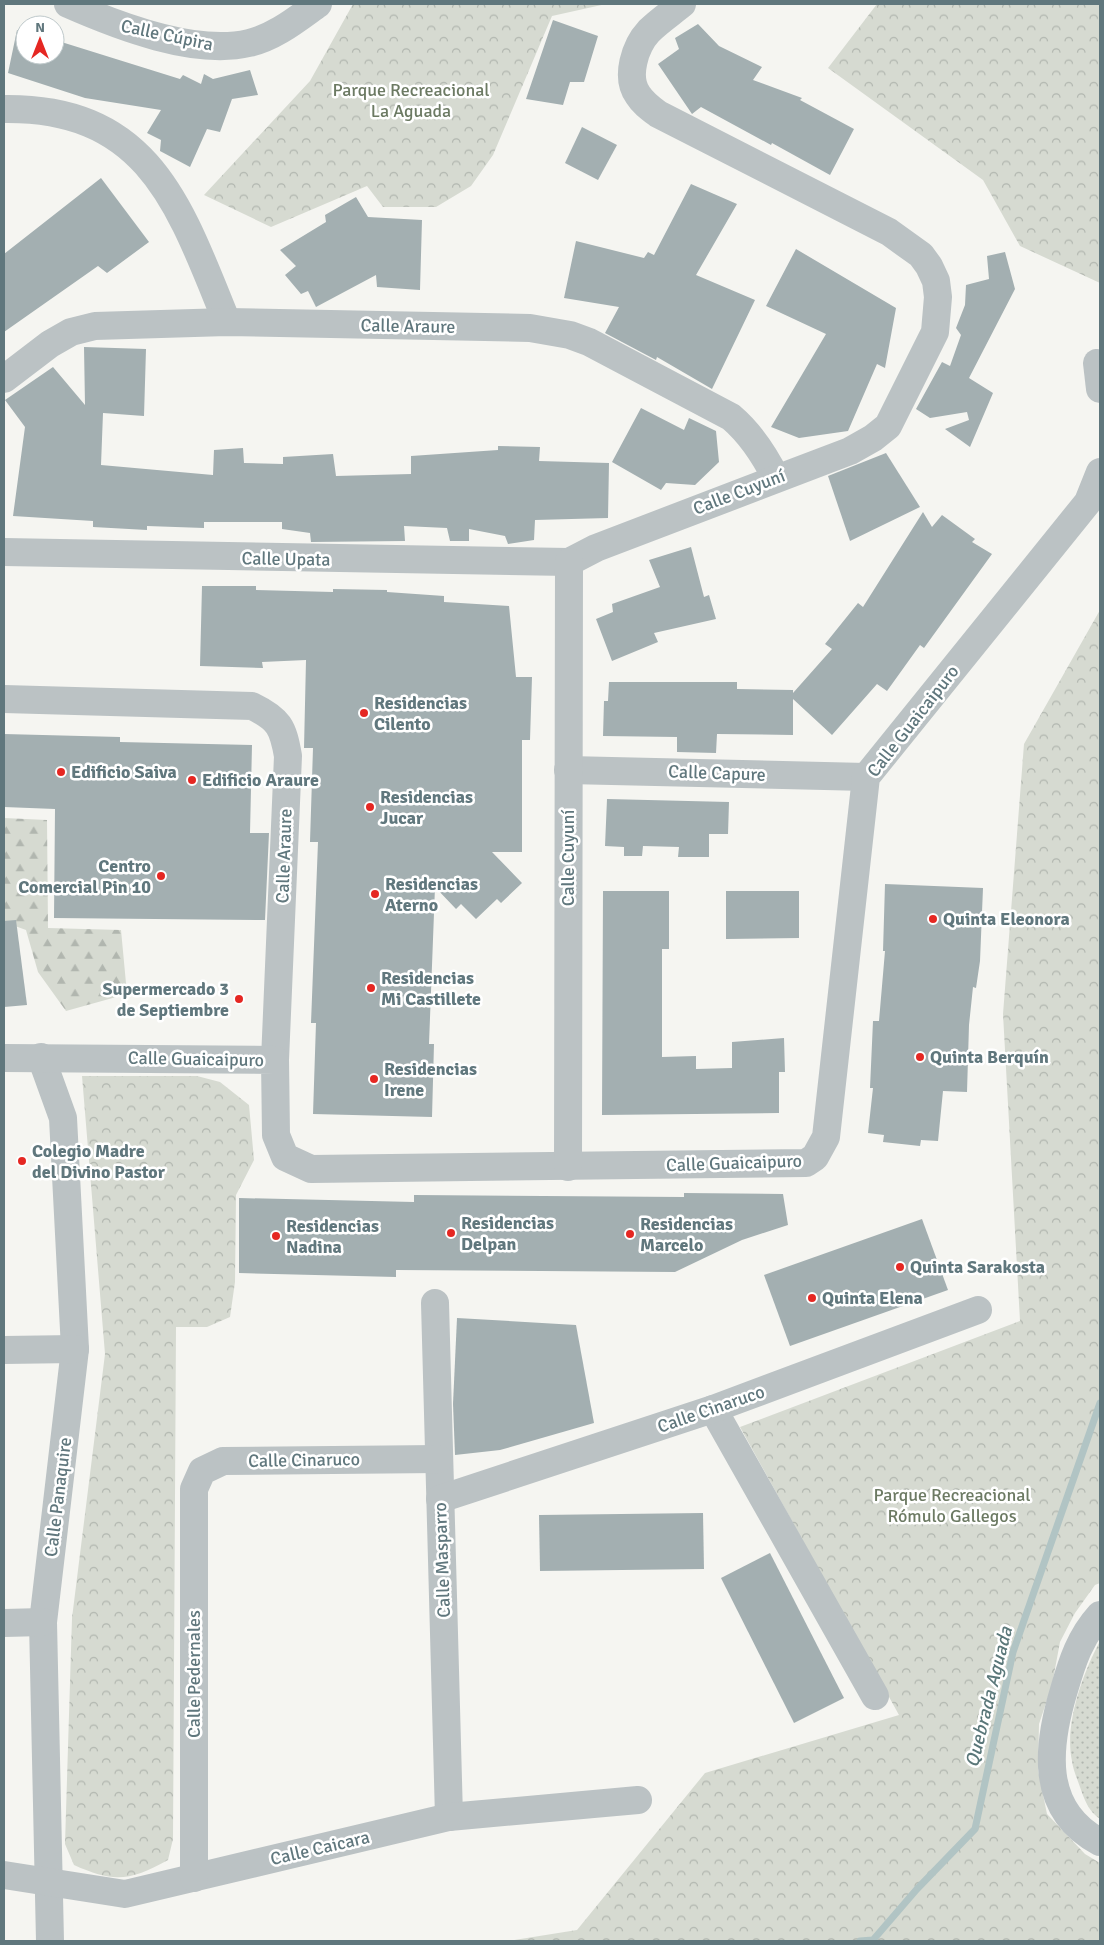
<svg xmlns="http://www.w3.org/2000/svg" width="1104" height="1945" font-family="Signika,sans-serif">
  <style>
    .grass { fill: url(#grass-dots) }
    .forest { fill: url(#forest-firs) }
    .park { fill: url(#park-crowns) }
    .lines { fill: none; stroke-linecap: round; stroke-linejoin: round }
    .stream { stroke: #b1c4c4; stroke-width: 7 }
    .building { fill: #a3afb1 }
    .minor { stroke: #bbc2c4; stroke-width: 28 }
    .poi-dot { fill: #e52722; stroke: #fff; stroke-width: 2 }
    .labels { text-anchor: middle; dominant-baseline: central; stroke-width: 5; stroke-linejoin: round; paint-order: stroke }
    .street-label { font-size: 18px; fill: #60777d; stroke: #fff }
    .park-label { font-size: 18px; fill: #6c7a63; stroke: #fff }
    .poi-label { font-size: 18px; font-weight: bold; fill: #60777d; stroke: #fff; text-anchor: start }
    .water-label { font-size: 19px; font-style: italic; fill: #5a7779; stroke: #fff }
  </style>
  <defs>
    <pattern id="grass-dots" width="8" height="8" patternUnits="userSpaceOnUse" patternTransform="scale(1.25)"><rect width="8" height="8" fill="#d6dad1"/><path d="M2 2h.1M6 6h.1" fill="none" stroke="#b1b6af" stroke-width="1.8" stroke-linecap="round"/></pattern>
    <pattern id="forest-firs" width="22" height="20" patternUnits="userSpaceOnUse" patternTransform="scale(1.25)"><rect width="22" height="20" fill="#d6dad1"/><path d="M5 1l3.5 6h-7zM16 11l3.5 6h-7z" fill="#b1b6af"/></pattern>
    <pattern id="park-crowns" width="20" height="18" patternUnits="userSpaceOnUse" patternTransform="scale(1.25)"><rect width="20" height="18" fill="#d6dad1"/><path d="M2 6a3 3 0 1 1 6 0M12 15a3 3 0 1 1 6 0" fill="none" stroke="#b1b6af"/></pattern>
  </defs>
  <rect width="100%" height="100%" fill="#f5f5f1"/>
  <!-- grass -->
  <path class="grass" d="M1100,1641V1819C1089,1812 1084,1799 1080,1787C1077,1778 1073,1770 1072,1761C1064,1724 1083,1673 1100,1641Z"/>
  <!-- forest -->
  <polygon class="forest" points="4,818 47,820 48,928 121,930 127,994 66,1011 38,972 26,930 4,922"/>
  <!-- park -->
  <g class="park">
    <polygon points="353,4 606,4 552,16 493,155 471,186 436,207 383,207 367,186 271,227 204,195 310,81"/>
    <polygon points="877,4 1100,4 1100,283 1020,246 983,180 828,68"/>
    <polygon points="1100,610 1100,1583 1095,1585 1075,1613 1060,1642 1052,1685 1039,1724 1038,1770 1047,1814 1085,1854 1100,1863 1100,1941 508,1941 577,1930 705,1773 899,1715 740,1427 1020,1321 1003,1014 1024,744"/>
    <path d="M82,1076H197L220,1082L249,1105L254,1160L236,1195L235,1282L230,1317L207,1327H176L173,1839L168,1860C130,1881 114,1883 74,1865L65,1844L72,1618L105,1354Z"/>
  </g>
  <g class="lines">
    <!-- stream -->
    <polyline class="stream" points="860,1941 873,1940 917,1889 975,1829 1013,1652 1100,1403"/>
  </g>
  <!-- building -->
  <g class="building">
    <polygon points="553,20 598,36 584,82 570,82 563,105 526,99"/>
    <polygon points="698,24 719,46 762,67 753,80 802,98 800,100 854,129 830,175 772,143 771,145 701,107 692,114 658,64 679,49 675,38"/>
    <polygon points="17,30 25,32 25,55 55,55 55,40 180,79 183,75 201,84 204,74 213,79 250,70 258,95 232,99 220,132 207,129 190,167 160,151 161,140 147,133 161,110 85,98 8,73"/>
    <polygon points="582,127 617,145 598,180 565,163"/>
    <polygon points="101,178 149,242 107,273 98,266 4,332 4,254"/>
    <polygon points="691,184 737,204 696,275 755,300 712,389 657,357 656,360 605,333 619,307 564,298 576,241 644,258 648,252 654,255"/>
    <polygon points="356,197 368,217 422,220 420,290 377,287 376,275 316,307 308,291 301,294 285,275 296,266 280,250 326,222 325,215"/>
    <polygon points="796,249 896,308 885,368 877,364 848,431 799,438 771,427 826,334 766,306"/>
    <polygon points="1005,252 1015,289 969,378 993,393 970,447 945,429 969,420 967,412 930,418 916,409 942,362 950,366 961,335 956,328 965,305 966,285 989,279 987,256"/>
    <polygon points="84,347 146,349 144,416 103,413 101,465 213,475 214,450 243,448 244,463 283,464 283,457 333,454 336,476 411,474 411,456 498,450 498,446 540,447 539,461 609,463 608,518 535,520 534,540 508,544 505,536 469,529 469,541 450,541 447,528 404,526 405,541 311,542 310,533 282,529 282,522 204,522 204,528 147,526 147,530 93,527 93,521 13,516 25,427 5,400 53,367 85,405"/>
    <polygon points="641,408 684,430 689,418 716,431 719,462 695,485 666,483 661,490 612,462"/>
    <polygon points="886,453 920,507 850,541 828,476"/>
    <polygon points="923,512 932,527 942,515 975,539 972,542 992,554 924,648 920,645 887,691 877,684 832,735 793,699 793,735 717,734 716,753 677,752 677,737 603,736 604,701 608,701 609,682 737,682 737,689 793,690 793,693 832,649 825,644 858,603 863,607"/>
    <polygon points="691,547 704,597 709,595 716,619 654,633 658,642 612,661 596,619 613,612 612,604 660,587 649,560"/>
    <polygon points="202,586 256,586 256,590 333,592 333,589 387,590 387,592 444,596 444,602 509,606 516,677 532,677 530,740 522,740 522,852 492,852 522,883 501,903 497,899 476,919 461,904 456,909 435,887 429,1044 434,1044 432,1117 313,1114 316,1023 311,1023 318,842 310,842 313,748 304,748 306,660 262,662 263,668 200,666"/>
    <polygon points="4,734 120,737 120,742 252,745 250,833 269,833 265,920 54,918 55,809 4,807"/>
    <polygon points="607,799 729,802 728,834 709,834 709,857 678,857 679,847 643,846 642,856 624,856 624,847 605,846"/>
    <polygon points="885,884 983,888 980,961 976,988 973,987 969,1025 967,1092 943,1091 938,1141 921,1140 920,1146 883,1142 884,1135 868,1133 873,1088 870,1088 873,1021 879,1021 885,951 883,951"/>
    <polygon points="603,891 669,891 669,949 662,949 662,1057 696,1056 696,1069 732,1068 732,1042 784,1038 785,1072 779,1072 779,1113 602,1115"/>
    <polygon points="726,891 799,891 799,938 726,939"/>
    <polygon points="16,920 27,1005 4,1007 4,921"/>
    <polygon points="684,1193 783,1194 788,1225 742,1240 675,1272 396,1270 396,1277 239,1273 239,1198 414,1202 414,1195 684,1197"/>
    <polygon points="922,1219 948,1290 790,1346 764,1275"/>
    <polygon points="457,1318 576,1325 594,1423 500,1450 455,1455 453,1404"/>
    <polygon points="703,1513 704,1569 540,1571 539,1515"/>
    <polygon points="770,1553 844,1698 794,1723 721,1578"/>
  </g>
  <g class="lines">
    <!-- minor -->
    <g class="minor">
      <path d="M68,4C118,26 195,56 249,43C275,37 297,19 318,4"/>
      <path d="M4,109C150,107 180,207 227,322"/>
      <polyline points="1097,363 1100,389"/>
      <path d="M4,379L50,344L71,332L95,326L227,322L530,328L570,335L589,342L731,417C751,434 764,454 776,478"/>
      <path d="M4,552L569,562L596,548L850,451L873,438L888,426L935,332L938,297L936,281L929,266L921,255L889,232L658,114C650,108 643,103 638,95C625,77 635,46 649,31C659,21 671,13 682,4"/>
      <path d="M4,699L252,706C279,719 283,727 288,756L275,1060"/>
      <polyline points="568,770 866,777"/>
      <polyline points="41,1057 63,1118 75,1349 43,1622 50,1941"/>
      <polyline points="4,1058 275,1060 276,1135 285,1157 311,1169 806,1163 815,1157 826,1137 866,777 1088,502 1100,472"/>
      <polyline points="568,1167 569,562"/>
      <polyline points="435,1303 449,1817"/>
      <polyline points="4,1350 75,1349"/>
      <polyline points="713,1409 875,1696"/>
      <polyline points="440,1499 713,1409 978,1310"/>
      <path d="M1100,1615C1080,1637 1072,1662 1064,1690C1047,1746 1039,1810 1100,1842"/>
      <polyline points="4,1623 43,1622"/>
      <polyline points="4,1875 125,1894 449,1817 638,1800"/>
      <polyline points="194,1878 194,1489 202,1471 223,1461 439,1459"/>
    </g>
  </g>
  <!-- markers -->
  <g class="poi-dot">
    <circle cx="364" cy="713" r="5"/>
    <circle cx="61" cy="772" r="5"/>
    <circle cx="192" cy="780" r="5"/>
    <circle cx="370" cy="807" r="5"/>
    <circle cx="161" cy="876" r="5"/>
    <circle cx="375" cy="894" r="5"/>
    <circle cx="933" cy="919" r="5"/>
    <circle cx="371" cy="988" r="5"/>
    <circle cx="239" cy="999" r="5"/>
    <circle cx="920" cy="1057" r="5"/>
    <circle cx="374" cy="1079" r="5"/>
    <circle cx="22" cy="1161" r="5"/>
    <circle cx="451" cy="1233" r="5"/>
    <circle cx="630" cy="1234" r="5"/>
    <circle cx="276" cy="1236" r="5"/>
    <circle cx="900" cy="1267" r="5"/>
    <circle cx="812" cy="1298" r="5"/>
  </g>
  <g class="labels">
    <!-- street labels -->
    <g class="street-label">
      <text transform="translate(167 35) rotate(12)">Calle Cúpira</text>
      <text transform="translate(408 326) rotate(1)">Calle Araure</text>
      <text transform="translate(739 492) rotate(-21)">Calle Cuyuní</text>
      <text transform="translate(286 559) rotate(1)">Calle Upata</text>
      <text transform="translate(913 721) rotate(-52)">Calle Guaicaipuro</text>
      <text transform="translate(717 773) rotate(2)">Calle Capure</text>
      <text transform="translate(284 856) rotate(-88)">Calle Araure</text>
      <text transform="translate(568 858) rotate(-90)">Calle Cuyuní</text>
      <text transform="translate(196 1059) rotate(1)">Calle Guaicaipuro</text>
      <text transform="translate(734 1163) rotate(-2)">Calle Guaicaipuro</text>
      <text transform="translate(711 1409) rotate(-19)">Calle Cinaruco</text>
      <text transform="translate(304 1460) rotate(-1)">Calle Cinaruco</text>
      <text transform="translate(58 1497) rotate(-83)">Calle Panaquire</text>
      <text transform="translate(442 1560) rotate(-92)">Calle Masparro</text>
      <text transform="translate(194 1674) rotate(-90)">Calle Pedernales</text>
      <text transform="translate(320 1848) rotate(-13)">Calle Caicara</text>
    </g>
    <!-- park labels -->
    <g class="park-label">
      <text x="411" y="90">Parque Recreacional<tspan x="411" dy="21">La Aguada</tspan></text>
      <text x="952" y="1495">Parque Recreacional<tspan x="952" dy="21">Rómulo Gallegos</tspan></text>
    </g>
    <!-- poi labels -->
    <g class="poi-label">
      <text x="374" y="703">Residencias<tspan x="374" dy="21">Cilento</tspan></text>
      <text x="71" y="772">Edificio Saiva</text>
      <text x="202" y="780">Edificio Araure</text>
      <text x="380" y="797">Residencias<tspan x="380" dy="21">Jucar</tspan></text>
      <text x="151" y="866" text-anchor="end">Centro<tspan x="151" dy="21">Comercial Pin 10</tspan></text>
      <text x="385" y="884">Residencias<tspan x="385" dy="21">Aterno</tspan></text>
      <text x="943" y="919">Quinta Eleonora</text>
      <text x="381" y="978">Residencias<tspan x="381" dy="21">Mi Castillete</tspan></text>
      <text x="229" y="989" text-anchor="end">Supermercado 3<tspan x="229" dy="21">de Septiembre</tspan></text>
      <text x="930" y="1057">Quinta Berquín</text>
      <text x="384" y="1069">Residencias<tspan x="384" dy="21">Irene</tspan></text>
      <text x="32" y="1151">Colegio Madre<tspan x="32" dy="21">del Divino Pastor</tspan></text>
      <text x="461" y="1223">Residencias<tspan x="461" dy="21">Delpan</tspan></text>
      <text x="640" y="1224">Residencias<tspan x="640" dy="21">Marcelo</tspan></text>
      <text x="286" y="1226">Residencias<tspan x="286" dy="21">Nadina</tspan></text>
      <text x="910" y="1267">Quinta Sarakosta</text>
      <text x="822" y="1298">Quinta Elena</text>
    </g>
    <!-- water labels -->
    <g class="water-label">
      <text transform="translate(989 1697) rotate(-76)">Quebrada Aguada</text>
    </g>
  </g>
  <!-- border -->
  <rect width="1104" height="1945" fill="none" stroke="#60777d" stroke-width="10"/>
  <!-- north arrow -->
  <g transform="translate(40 40)"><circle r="24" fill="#ffffff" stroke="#bfc9cb"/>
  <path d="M0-4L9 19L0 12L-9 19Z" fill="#e52722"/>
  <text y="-8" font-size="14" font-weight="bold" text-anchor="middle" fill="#60777d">N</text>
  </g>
</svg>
